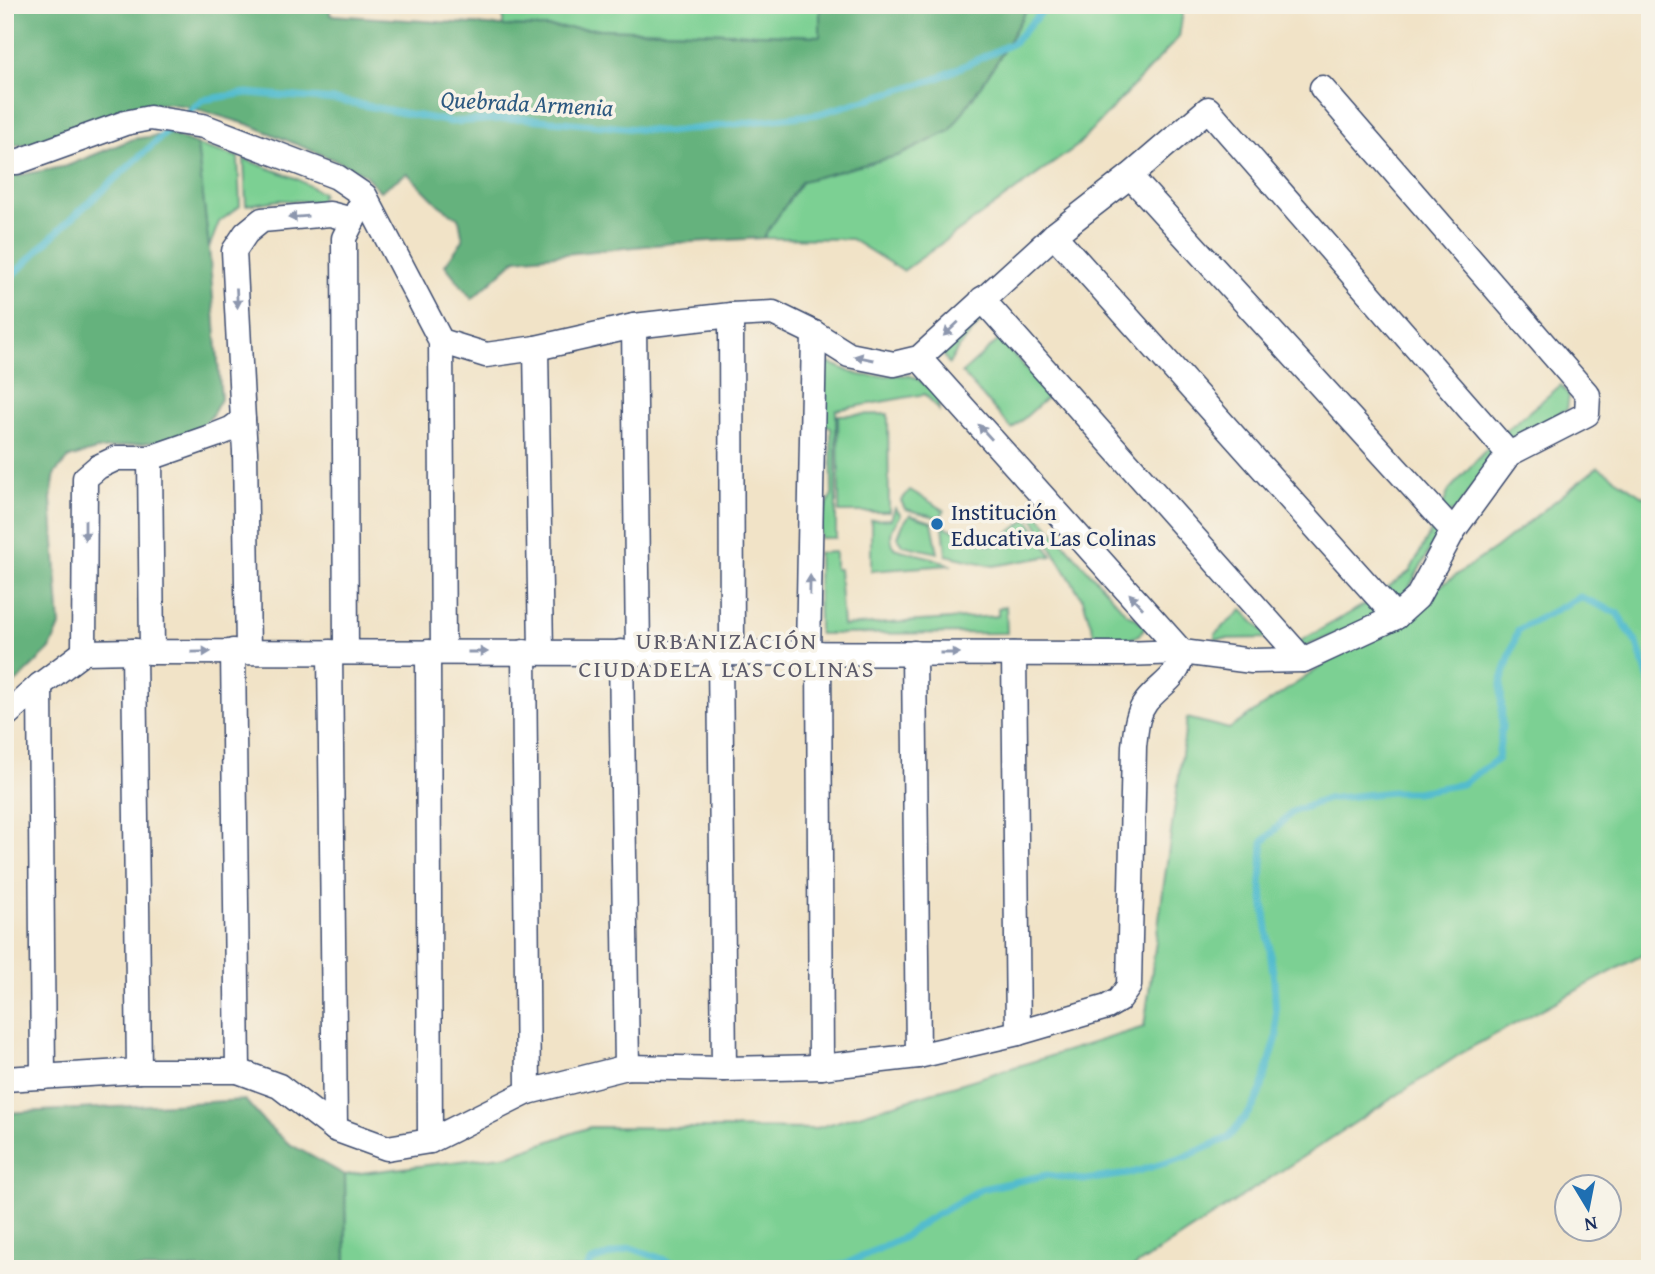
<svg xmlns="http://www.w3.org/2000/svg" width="1655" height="1274" font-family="'Gentium Book Plus',serif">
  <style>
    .green { fill: #7cd093; stroke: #4c8078; stroke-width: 2 }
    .forest { fill: #65b27d; stroke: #40706e; stroke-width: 2 }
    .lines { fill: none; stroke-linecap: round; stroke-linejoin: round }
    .stream { stroke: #52bcce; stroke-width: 7 }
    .street-casing { stroke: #3b4a6e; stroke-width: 27 }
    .street { stroke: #fff; stroke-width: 24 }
    .oneway { fill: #8d97ae }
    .poi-dot { fill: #1f6fb2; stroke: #f7f3e8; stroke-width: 2.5 }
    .labels { text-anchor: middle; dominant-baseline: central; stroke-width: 7; stroke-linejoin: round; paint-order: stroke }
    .poi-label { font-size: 23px; fill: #1b2f5e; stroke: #f7f3e8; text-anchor: start }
    .water-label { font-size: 24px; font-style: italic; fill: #2c5980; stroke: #f7f3e8 }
    .neighbourhood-label { font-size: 24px; letter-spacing: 2px; fill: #5d5b6a; stroke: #f7f3e8 }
  </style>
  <rect width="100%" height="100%" fill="#f7f3e8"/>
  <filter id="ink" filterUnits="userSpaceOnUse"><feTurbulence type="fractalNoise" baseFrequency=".0143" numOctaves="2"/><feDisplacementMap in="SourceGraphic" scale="14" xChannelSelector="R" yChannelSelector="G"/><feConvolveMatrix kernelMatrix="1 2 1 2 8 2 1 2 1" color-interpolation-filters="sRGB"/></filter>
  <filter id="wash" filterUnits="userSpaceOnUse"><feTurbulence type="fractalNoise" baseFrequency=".00686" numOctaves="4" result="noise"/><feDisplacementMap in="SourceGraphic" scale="28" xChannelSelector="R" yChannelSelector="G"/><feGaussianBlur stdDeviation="1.57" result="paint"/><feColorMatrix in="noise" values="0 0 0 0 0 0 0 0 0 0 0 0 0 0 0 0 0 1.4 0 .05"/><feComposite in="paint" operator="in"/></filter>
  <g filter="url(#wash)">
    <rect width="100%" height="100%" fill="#f1e3c7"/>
    <!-- green -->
    <g class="green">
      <polygon points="503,5 722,5 791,10 791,5 820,5 820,36 503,26"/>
      <polygon points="1029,5 1184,5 1179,37 1077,146 903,271 851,239 763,238 802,181 900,155 950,131 998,60"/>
      <polygon points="197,145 238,157 240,206 219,222 209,248"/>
      <polygon points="244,159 295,178 322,193 321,199 317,202 280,200 246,205"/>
      <polygon points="982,312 985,317 957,350 949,364 942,353"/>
      <polygon points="1000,339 1050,395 1012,429 962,373"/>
      <path d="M824,362C837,364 848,373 861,375C875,378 897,373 911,376C921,379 930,389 938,395L939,410L925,394L836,410V538H820V520L832,494L831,428L824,423Z"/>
      <polygon points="1561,385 1569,396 1567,409 1520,436 1510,439 1502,434"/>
      <polygon points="888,414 889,512 839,512 838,415"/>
      <polygon points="1493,442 1497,453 1456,510 1447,515 1441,510 1449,490"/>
      <polygon points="1598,467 1650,501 1650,951 1468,1049 1131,1269 343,1269 346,1264 345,1175 510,1155 590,1127 814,1129 1144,1027 1187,718 1229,729 1496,548"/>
      <polygon points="910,490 944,510 940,518 905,509 901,501"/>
      <path d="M895,508L901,515C892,529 888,532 894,548C911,554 934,556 950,565L871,571V520L891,519Z"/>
      <path d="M1029,511H1035L1127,614L1136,618L1145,627C1134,648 1113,635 1094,634L1083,600Z"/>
      <polygon points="910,515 932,522 938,553 902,545 898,537 904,522"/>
      <polygon points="1028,519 1052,556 993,566 946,555 943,526 991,545"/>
      <polygon points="1435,524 1440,531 1404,597 1397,601 1383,591 1410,571"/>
      <polygon points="835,552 835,569 839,569 843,626 998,616 998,608 1006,606 1007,633 819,634 818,553"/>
      <polygon points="1371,601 1378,617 1304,647 1297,643"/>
      <polygon points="1242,610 1270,638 1215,639 1215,634"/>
    </g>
    <!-- forest -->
    <g class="forest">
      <polygon points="5,5 330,5 330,15 503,26 820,36 820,5 1029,5 998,60 950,131 900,155 802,181 763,238 674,243 516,259 472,299 445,265 463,240 459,219 439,205 407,173 380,191 365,175 349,166 250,125 186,106 170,104 155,104 93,120 64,137 39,144 5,146"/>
      <polygon points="170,134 197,145 209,248 221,399 211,417 193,435 169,440 96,450 69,458 55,473 51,499 60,626 50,649 5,693 5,178 67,166 133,139"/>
      <polygon points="245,1100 265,1123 288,1143 345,1175 346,1264 343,1269 5,1269 5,1113"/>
    </g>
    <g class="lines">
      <!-- stream -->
      <g class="stream">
        <polyline points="182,118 202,100 247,93 336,100 451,122 520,118 668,132 818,114 936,79 1013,43 1048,5"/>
        <polyline points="5,283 60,229 171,128"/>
        <polyline points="586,1269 592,1261 631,1248 691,1269"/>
        <polyline points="812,1269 846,1264 902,1238 927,1220 981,1189 1047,1175 1084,1180 1128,1174 1182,1158 1228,1138 1253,1107 1261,1090 1277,1037 1274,980 1261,884 1263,842 1292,812 1327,799 1392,792 1416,792 1462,784 1498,759 1502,727 1501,683 1518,630 1580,597 1617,613 1637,644 1650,683"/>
      </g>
    </g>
  </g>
  <g filter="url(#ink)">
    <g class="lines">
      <defs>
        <g id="street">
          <polyline points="5,162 17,162 125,123 150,118 203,126 337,177 365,196 441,341 486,355 536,348 634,326 731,315 773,313 814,333 849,355 894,364 919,358 1054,235 1130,176 1208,109 1509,454"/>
          <polyline points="1130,176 1453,531"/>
          <polyline points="1054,235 1396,617"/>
          <polyline points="982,299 1303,660"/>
          <polyline points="731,315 732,653"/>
          <polyline points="634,326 638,652"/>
          <polyline points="441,341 443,652"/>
          <polyline points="536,348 541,652"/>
          <polyline points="243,420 245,451 248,651"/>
          <polyline points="150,458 152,652"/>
          <polyline points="134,651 139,1071"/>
          <polyline points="233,651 238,1071"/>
          <polyline points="84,652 85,478 98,467 117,458 150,458 216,435 231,429 243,420 234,251 246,233 262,220 330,214 353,220"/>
          <polyline points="330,652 335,1129"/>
          <polyline points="346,652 344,238 359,208"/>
          <polyline points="428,652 430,1141"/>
          <polyline points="524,652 528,1092"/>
          <polyline points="621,652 627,1067"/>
          <polyline points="720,653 724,1069"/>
          <polyline points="808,653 814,333"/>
          <polyline points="819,653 821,1067"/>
          <polyline points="914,653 918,1056"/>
          <polyline points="1014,654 1018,1033"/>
          <polyline points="40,685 43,1077"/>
          <polyline points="5,716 40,685 84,652 134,651 152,652 1123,654 1182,652 1252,661 1303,660 1396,617 1417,598 1453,531 1509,454 1587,414 1588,395 1322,88"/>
          <path d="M5,1079L139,1071H238L279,1086L335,1129L387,1148L430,1141L528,1092L627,1067L724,1069L821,1067L918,1056L1018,1033L1107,1007L1119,1000L1129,986L1134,746C1136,731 1136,715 1146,702C1160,684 1180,678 1182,652L919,358"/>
        </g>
      </defs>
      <!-- street casing -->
      <use href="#street" class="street-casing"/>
      <!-- street -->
      <use href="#street" class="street"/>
    </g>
    <!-- one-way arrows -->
    <defs><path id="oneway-solid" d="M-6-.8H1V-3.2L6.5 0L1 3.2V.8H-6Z" transform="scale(1.75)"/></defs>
    <g class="oneway">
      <use href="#oneway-solid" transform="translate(298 217) rotate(175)"/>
      <use href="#oneway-solid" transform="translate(237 298) rotate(87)"/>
      <use href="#oneway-solid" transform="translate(951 329) rotate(137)"/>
      <use href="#oneway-solid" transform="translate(864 358) rotate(-169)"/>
      <use href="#oneway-solid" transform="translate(985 432) rotate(-132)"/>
      <use href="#oneway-solid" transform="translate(85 530) rotate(90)"/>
      <use href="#oneway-solid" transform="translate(810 585) rotate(-89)"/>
      <use href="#oneway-solid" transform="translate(1136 601) rotate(-132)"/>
      <use href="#oneway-solid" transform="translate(201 652) rotate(-1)"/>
      <use href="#oneway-solid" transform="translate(478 652)"/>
      <use href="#oneway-solid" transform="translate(950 653)"/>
    </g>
  </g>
  <!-- markers -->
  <circle class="poi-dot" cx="937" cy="524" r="7"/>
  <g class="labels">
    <!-- poi labels -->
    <g class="poi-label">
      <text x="951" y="511">Institución<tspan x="951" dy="26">Educativa Las Colinas</tspan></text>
    </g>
    <!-- water labels -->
    <g class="water-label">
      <text transform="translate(527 103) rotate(3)">Quebrada Armenia</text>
    </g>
    <!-- neighbourhood labels -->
    <g class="neighbourhood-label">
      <text x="727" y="640">URBANIZACIÓN<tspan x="727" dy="28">CIUDADELA LAS COLINAS</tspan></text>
    </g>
  </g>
  <!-- margin -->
  <rect width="1655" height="1274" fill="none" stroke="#f7f3e8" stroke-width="28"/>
  <!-- north arrow -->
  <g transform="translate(1588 1208) rotate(170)"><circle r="33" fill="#f7f3e8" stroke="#9fa5b1" stroke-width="2"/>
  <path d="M0-5L12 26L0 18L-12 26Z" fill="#1f6fb2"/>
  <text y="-10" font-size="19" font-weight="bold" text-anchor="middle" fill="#1b2f5e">N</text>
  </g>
</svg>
